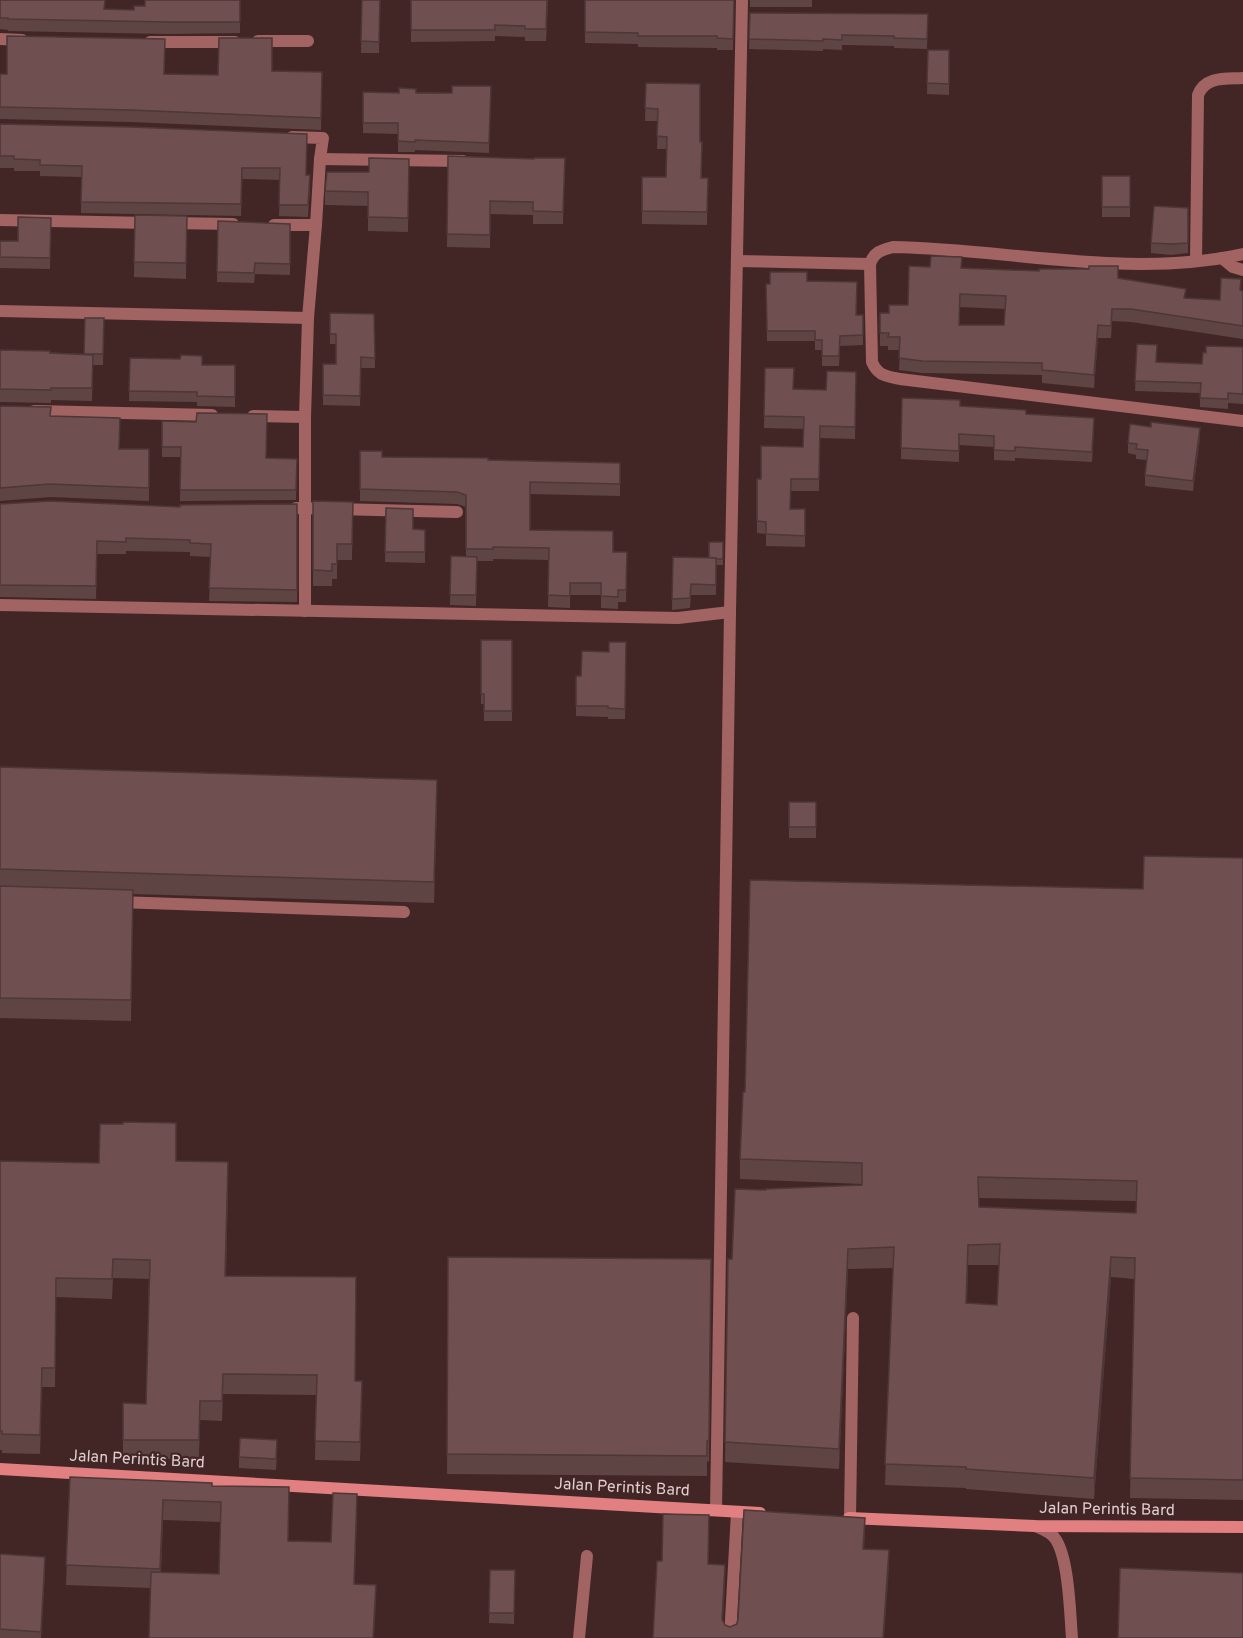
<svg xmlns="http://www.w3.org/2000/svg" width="1243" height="1638" font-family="Overpass,sans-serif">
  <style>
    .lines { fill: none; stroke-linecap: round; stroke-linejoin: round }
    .lane { stroke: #a26363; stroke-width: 12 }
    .street { stroke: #a26363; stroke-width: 12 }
    .secondary { stroke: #e27f80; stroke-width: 12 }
    .wall { fill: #5f4444; fill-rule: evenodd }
    .shaded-wall { fill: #4e3737 }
    .building { fill: #6f4f4f; stroke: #4e3737; stroke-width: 1.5; fill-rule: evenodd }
    .labels { text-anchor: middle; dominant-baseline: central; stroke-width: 4.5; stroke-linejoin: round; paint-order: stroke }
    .street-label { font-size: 16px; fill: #e1cecd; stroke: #422626 }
  </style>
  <rect width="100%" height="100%" fill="#422626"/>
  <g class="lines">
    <!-- lane -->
    <g class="lane">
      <polyline points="118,902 404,912"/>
      <polyline points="716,1510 730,612"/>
      <polyline points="850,1518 853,1318"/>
      <path d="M1035,1526C1040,1528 1047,1531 1052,1535C1069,1550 1070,1615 1072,1638"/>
      <polyline points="579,1638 587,1556"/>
    </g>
    <!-- street -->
    <g class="street">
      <polyline points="0,39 22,40"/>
      <polyline points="258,41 308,41"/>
      <polyline points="150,42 235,42"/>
      <polyline points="292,137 323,138 320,159 316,225 308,318 305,417 305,611"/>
      <polyline points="320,159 463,161"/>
      <polyline points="0,220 149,223"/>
      <polyline points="172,223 233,224"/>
      <polyline points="274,225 316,225"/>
      <path d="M1243,254C1128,279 1009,249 893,247C881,250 874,252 870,264L872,362C878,376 886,376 900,379L1243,421"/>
      <polyline points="1222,258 1233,267 1243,270"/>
      <polyline points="737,261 870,264"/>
      <path d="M1196,261L1198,95C1205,76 1226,79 1243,78"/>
      <polyline points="0,311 308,318"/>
      <polyline points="34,411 212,415"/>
      <polyline points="253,416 305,417"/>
      <polyline points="296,508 457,512"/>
      <polyline points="0,605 678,618 730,612 742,0"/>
      <polyline points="730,1638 737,1512"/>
    </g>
    <!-- secondary -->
    <g class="secondary">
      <polyline points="0,1469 760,1513"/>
      <polyline points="849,1518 1035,1526 1243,1527"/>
    </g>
  </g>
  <!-- wall -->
  <g class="wall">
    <polygon points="0,0 105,9 134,10 145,6 240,0 240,33 168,34 8,31 8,30 0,29"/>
    <polygon points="362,0 380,0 379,53 361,53"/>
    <polygon points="411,0 548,0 546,41 525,41 525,37 495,36 495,41 411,42"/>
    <polygon points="585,0 734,0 733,50 717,50 717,48 638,47 638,44 585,43"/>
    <rect x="750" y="0" width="62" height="7"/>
    <polygon points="750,13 928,14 927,49 894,48 894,46 842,45 842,50 823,49 823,51 749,49"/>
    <polygon points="928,50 949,50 949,95 927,94"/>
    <polygon points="272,71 322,72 321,130 130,122 0,119 0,74 218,75"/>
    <polygon points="646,83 700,142 702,178 708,178 707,225 642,224 642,177 666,177 667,149 657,149 658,121 645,121"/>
    <polygon points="491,86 489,153 415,150 415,152 398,152 398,134 363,133 363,92 452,93"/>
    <polygon points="0,124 130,127 306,175 310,187 308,217 279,216 280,180 242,179 241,216 81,213 81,177 40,176 40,171 14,171 14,168 0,168"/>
    <polygon points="448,156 534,159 565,158 563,224 533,224 533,215 490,214 490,248 447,247"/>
    <polygon points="409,159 408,232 368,231 368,206 325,205 325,191"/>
    <rect x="1102" y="176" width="28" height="41"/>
    <polygon points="1188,208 1188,253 1171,255 1151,253 1151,243"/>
    <polygon points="135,215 187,216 186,279 134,277"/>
    <polygon points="51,218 50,269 0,268 0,241 18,241"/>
    <polygon points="218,221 290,224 290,275 255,274 254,283 217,282"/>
    <path d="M962,268L1118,278L1186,298L1220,300L1241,290L1243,291V339L1131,322L1112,321L1111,338H1098L1094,388L1042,383V375L922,373L899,370L900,350H888V346H880V313H889L908,305ZM960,307L1005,309L1004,325H960Z"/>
    <polygon points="807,281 856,315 863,315 863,345 840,346 839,366 822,366 822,350 815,350 815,341 767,341 766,284"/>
    <polygon points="330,313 374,314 375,368 361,368 360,406 323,405 323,364 336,364 336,344 330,344"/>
    <polygon points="104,318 103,365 93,365 92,401 51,400 51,403 0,402 0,350 84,354"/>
    <polygon points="1137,344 1156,362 1202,364 1206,353 1243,347 1243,404 1228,403 1228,409 1200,407 1200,393 1135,391"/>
    <polygon points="130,358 202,365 235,365 235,407 197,406 197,402 129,401"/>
    <polygon points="765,368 794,389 826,390 856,372 855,439 820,438 819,491 791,491 790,509 805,509 805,547 766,546 766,534 757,533 757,521 761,479 803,447 804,429 764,428"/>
    <polygon points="902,398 960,406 1026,414 1094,429 1092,462 1015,458 1015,461 994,460 994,447 959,445 959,462 901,459"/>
    <polygon points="0,406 50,416 119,449 149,449 149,501 50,497 0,501"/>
    <polygon points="162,421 267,458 297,459 296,500 180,501 181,457 162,457"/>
    <polygon points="1200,438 1193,491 1145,486 1145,475 1147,460 1136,459 1136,455 1128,453 1128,443"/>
    <polygon points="360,451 382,457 620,463 620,496 530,494 530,530 613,552 627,552 626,602 618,602 618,609 601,608 601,595 570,595 570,608 548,607 549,560 493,559 493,561 477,561 476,606 450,605 451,556 466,556 466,507 457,504 360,501"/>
    <polygon points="313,501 353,502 352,560 337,560 337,579 332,579 332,586 313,586"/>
    <polygon points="0,504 180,507 297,504 297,602 209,601 211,557 190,556 190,552 126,551 126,554 97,554 96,599 0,597"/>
    <polygon points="386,508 413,529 425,530 425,563 385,562"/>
    <polygon points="723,542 723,565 716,565 716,595 691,595 690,608 672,610 673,557 709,558"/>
    <polygon points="481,640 512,640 512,721 484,721 484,704 481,704"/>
    <polygon points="626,642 625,719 608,719 608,717 576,716 576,676 581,676 609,652"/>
    <polygon points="0,767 437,800 434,903 133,894 131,1021 0,1018"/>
    <rect x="789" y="802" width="27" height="36"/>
    <path d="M1243,858V1500L1130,1498L1134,1279L1111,1277L1094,1499L966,1489V1488L885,1485L893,1268L848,1269L839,1469L725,1462L728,1259H732L766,1190L862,1185V1184L740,1179V1159L745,1092L1143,889ZM979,1198L1136,1201V1213L979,1207ZM968,1265H999L997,1305L967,1303Z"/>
    <polygon points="0,1161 99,1163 176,1161 228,1181 226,1276 355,1381 362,1401 360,1461 315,1460 316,1395 223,1394 222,1421 200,1420 199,1459 123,1459 123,1403 146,1404 149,1279 113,1278 112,1299 56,1297 55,1387 42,1387 40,1454 2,1453 2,1450 0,1450"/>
    <polygon points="448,1257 711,1259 709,1462 707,1461 707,1476 447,1474"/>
    <polygon points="277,1451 276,1470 239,1468 239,1457"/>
    <path d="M70,1477L212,1486L289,1541L331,1542L357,1514L354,1584L376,1605L150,1588L66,1585ZM163,1520L221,1522L219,1574L161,1572Z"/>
    <polygon points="0,1554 45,1572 41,1638 0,1638"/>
    <polygon points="490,1570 515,1570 514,1624 489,1623"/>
  </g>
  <!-- shaded-wall -->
  <g class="shaded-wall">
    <polygon points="1098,325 1098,338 1094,388 1094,375"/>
    <polygon points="1200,428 1200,438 1193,491 1193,481"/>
    <polygon points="437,780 437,800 434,903 434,882"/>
    <polygon points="968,1245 968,1265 966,1323 966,1303"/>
    <polygon points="848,1249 848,1269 839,1469 839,1449"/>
    <polygon points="1111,1257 1111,1277 1094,1499 1094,1478"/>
    <polygon points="362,1381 362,1401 360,1461 360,1442"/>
    <polygon points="357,1494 357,1514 354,1604 354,1584"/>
    <polygon points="163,1500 163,1520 160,1589 160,1569"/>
    <polygon points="865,1518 865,1537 863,1568 863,1549"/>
    <polygon points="889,1550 889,1570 884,1638 883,1638"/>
    <polygon points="45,1557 45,1572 41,1638 41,1632"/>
    <polygon points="725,1565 725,1584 722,1638 722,1619"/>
    <polygon points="376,1585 376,1605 374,1638 373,1638"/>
  </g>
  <!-- building -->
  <g class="building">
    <polygon points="0,0 105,0 104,9 134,10 134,6 145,6 145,0 240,0 240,22 168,22 8,19 8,18 0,18"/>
    <polygon points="362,0 380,0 379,42 361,41"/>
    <polygon points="411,0 547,0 546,29 525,29 525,26 495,25 495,30 411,30"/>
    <polygon points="585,0 734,0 733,39 717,38 717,36 638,36 638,33 585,32"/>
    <polygon points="750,13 928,14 927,39 894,38 894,36 842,35 842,40 823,39 823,41 749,39"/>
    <polygon points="7,36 165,39 164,74 218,75 219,38 272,38 272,71 322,72 321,118 130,110 0,107 0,74 7,74"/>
    <polygon points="928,50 949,50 949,84 927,83"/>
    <polygon points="646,83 700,84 700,142 702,142 701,178 708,178 707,212 642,211 642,177 666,177 667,137 657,136 658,109 645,108"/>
    <polygon points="452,86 491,86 489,143 415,140 415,142 398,141 398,123 363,123 363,92 399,93 399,88 416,89 416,93 452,93"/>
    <polygon points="0,124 130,127 307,134 306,175 310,175 308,205 279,205 280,168 242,168 241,204 81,202 82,166 40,165 40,160 14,159 14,156 0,156"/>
    <polygon points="448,156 534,159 534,158 565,158 563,212 533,211 533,202 490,201 490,235 447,234"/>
    <polygon points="369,158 409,159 408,218 368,217 368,192 325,191 327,172 369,172"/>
    <rect x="1102" y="176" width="28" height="31"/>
    <polygon points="1154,206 1188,208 1188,243 1171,244 1151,243"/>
    <polygon points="135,215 187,216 186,263 134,262"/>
    <polygon points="18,217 51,218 50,258 0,257 0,241 18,241"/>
    <polygon points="218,221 290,224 290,264 255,263 254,273 217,272"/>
    <path d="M931,256L962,257L961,268L1039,271V269H1089V266H1118V278L1186,289L1184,298L1220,300L1221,278L1241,279L1240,290L1243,291V326L1131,309H1112L1111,326L1098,325L1094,375L1042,370V363L922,361L899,358L900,337H888L889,333H880V313H889V305H908L909,266L930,267ZM960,294L1006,296L1004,325H959Z"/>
    <polygon points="770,272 807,272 807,281 857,282 856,315 863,315 863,335 840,336 839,356 822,356 822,340 815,340 815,331 767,331 766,284 770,284"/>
    <polygon points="330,313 374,314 375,358 361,357 360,396 323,395 323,364 336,364 336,334 330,334"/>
    <polygon points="85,318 104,318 103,354 84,354"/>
    <polygon points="1137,344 1157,345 1156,362 1202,364 1203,352 1206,353 1206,346 1243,347 1243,394 1228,393 1228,399 1200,398 1201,383 1135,381"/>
    <polygon points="0,350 50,351 50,353 93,355 92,388 51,388 51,390 0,389"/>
    <polygon points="181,355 202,356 202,365 235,365 235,397 197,396 197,392 129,391 130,358 180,359"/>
    <polygon points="765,368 794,368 793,389 826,390 827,371 856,372 855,427 820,426 819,479 791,479 790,509 805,509 805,536 766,534 766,522 757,521 757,479 761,479 761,446 803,447 804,417 764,416"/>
    <polygon points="902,398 960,400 960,406 1026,410 1026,414 1094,418 1092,452 1015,447 1015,451 994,450 994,436 959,434 959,451 901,448"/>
    <polygon points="0,406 51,407 50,416 120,418 119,449 149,449 149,488 50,484 0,488"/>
    <polygon points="197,413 267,414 266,458 297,459 296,490 180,490 181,447 162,447 162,421 196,422"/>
    <polygon points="1151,422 1200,428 1193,481 1145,475 1148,450 1136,449 1137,444 1128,443 1130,424 1151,427"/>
    <polygon points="360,451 382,451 382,457 488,458 488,460 620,463 620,484 530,482 530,530 613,531 613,552 627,552 626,590 618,590 618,597 601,596 601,583 570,583 570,596 548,595 549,548 493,547 493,549 466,549 466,495 457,492 360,489"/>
    <polygon points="50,501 180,507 180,505 297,504 297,590 209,588 211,544 190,543 190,540 126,538 126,542 97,541 96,586 0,585 0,504"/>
    <polygon points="313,501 353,502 352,544 337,544 337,564 332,564 332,571 313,570"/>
    <polygon points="386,508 413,509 413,529 425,530 425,552 385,552"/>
    <polygon points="709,542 723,542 723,559 716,559 716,558 709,558"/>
    <polygon points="451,556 477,557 476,595 450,595"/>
    <polygon points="673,557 716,558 716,585 691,584 690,598 672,599"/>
    <polygon points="481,640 512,640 512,711 484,711 484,694 481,694"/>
    <polygon points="609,642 626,642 625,709 608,708 608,706 576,706 576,676 581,676 582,651 609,652"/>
    <polygon points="0,767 437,780 434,882 0,869"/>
    <rect x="789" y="802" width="27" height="25"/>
    <path d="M1144,856L1243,858V1480L1130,1478L1135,1258L1111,1257L1094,1478L966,1469V1467L885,1464L894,1247L848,1249L839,1449L725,1442L728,1259H732L735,1189L766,1190V1189L862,1185V1163L740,1159L743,1092H745L750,880L1143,889ZM978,1177L1137,1181L1136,1213L979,1207ZM1000,1244L997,1305L966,1303L968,1245Z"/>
    <polygon points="0,886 133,890 131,1000 0,998"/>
    <polygon points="123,1122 176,1123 176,1161 228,1162 225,1276 356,1277 355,1381 362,1381 360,1442 315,1441 317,1375 223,1374 222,1401 200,1401 199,1440 123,1440 123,1403 146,1404 150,1260 113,1259 112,1279 56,1278 55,1368 42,1368 40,1435 2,1434 2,1431 0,1431 0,1161 99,1163 100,1124 123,1124"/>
    <polygon points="448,1257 711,1259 709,1441 707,1441 707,1456 447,1454"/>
    <polygon points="240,1438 277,1440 276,1459 239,1457"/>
    <polygon points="70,1477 212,1483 212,1486 289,1487 288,1541 331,1542 333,1493 357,1494 354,1584 376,1585 373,1638 149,1638 151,1572 219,1574 221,1502 163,1500 160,1569 66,1565"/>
    <polygon points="744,1510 865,1518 863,1549 889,1550 883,1638 653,1638 657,1561 662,1561 663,1514 709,1515 708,1564 725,1565 722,1619 725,1625 730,1627 737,1624 738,1619"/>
    <polygon points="0,1554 45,1557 41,1632 0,1629"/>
    <polygon points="1120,1568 1243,1573 1243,1638 1118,1638"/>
    <polygon points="490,1570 515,1570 514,1613 489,1613"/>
  </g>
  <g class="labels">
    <!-- street labels -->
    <g class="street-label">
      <text transform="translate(137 1460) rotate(3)">Jalan Perintis Bard</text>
      <text transform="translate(622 1488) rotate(3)">Jalan Perintis Bard</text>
      <text transform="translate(1107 1510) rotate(1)">Jalan Perintis Bard</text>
    </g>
  </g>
</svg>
